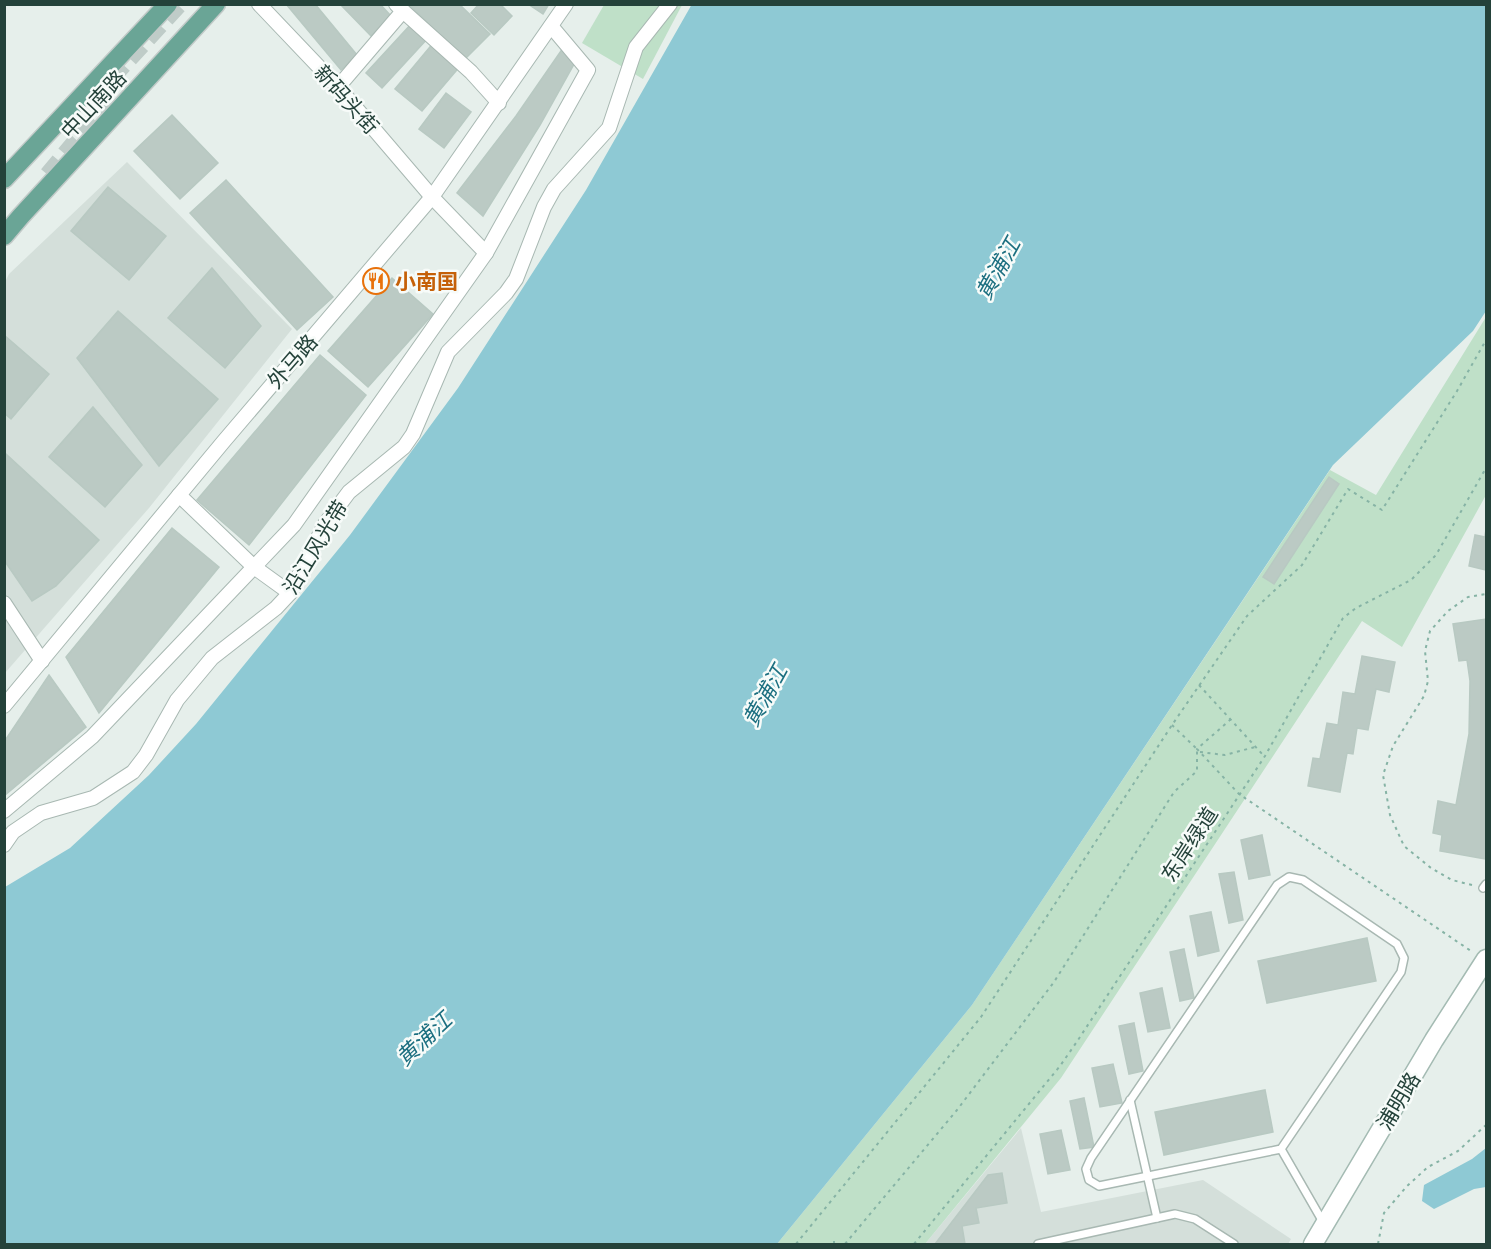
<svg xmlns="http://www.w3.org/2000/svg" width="1491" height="1249" font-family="'Open Sans','Noto Sans SC',sans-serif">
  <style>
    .built { fill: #d4dfda }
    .green { fill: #bfe0c8 }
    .water { fill: #8ec9d4 }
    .building { fill: #bbcac4; stroke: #b8c9c2; stroke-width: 1.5 }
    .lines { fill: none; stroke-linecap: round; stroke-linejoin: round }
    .primary-tunnel { stroke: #bfccc8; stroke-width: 18; stroke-dasharray: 18 9; stroke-linecap: butt }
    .lane-casing { stroke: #a8b8b2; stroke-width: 10 }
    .street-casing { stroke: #a8b8b2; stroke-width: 16 }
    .secondary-casing { stroke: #a4bbb3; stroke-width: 21 }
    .primary-casing { stroke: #c2cac8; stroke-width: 21 }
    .path { stroke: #86b3a5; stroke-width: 2; stroke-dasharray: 3 4.5; stroke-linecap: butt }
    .lane { stroke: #fff; stroke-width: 7 }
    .street { stroke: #fff; stroke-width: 14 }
    .secondary { stroke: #fff; stroke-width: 18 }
    .primary { stroke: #6aa596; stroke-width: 18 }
    .labels { text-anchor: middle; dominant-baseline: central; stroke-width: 5; stroke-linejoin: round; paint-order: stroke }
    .street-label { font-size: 21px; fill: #24423a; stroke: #f7fbf9 }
    .food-label { font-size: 21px; font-weight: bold; fill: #c56008; stroke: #f7fbf9; text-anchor: start }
    .water-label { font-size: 22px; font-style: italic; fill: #1c6f80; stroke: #f7fbf9 }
  </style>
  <rect width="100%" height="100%" fill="#e6efeb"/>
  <!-- built -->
  <g class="built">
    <polygon points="127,162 292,329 149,508 5,673 5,282 9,274"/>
    <polygon points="1021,1128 1041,1212 1203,1180 1291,1239 1288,1244 925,1244"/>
  </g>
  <!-- green -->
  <g class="green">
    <polygon points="604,5 682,5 643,79 582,43"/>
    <polygon points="1486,317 1486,495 1402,647 1362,621 1061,1078 925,1244 777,1244 972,1005 1330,470 1376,495"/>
  </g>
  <!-- water -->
  <g class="water">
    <polygon points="692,4 1486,5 1486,311 1473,331 1333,465 972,1005 777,1244 5,1244 5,887 70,848 149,775 196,724 350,535 458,388 586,190"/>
    <polygon points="1486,1148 1486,1187 1474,1189 1434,1209 1422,1201 1424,1185 1472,1159"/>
  </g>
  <!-- building -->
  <g class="building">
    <polygon points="286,4 315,4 357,55 341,70"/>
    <polygon points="340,4 380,4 391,16 371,36"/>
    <polygon points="412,4 459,4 490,34 465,59 410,6"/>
    <polygon points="479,4 500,4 512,16 494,35 471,13"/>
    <polygon points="528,4 549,4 543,14"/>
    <polygon points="412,23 428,38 382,88 366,73"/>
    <polygon points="434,42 461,65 422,111 395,89"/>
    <polygon points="563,48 578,57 540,125 483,216 457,193 516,116"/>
    <polygon points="446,93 471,112 444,148 419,129"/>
    <polygon points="172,115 218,163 180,199 134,151"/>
    <polygon points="226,180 333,297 297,330 190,213"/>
    <polygon points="108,187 166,236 129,280 71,231"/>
    <polygon points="212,268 261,326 225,368 168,318"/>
    <polygon points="392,278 433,314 368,387 328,351"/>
    <polygon points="118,311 218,399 159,466 77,358"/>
    <polygon points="4,335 49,374 11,419 4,413"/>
    <polygon points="320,355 366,395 249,545 197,500"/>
    <polygon points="93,407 142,465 105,507 49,457"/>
    <polygon points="6,454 99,540 56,586 32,601 4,560"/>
    <polygon points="1329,477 1339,484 1274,584 1263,577"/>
    <polygon points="172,528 219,567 99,713 66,657"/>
    <polygon points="1486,529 1486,570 1469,566 1475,535 1485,537"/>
    <polygon points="1486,619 1486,859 1440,851 1442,835 1433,833 1438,801 1456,805 1469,734 1470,681 1467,660 1459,661 1453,624"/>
    <polygon points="1362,656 1395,662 1389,692 1376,689 1368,730 1357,728 1353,754 1347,753 1340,792 1308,786 1313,758 1320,759 1327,723 1338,725 1343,692 1355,694"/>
    <polygon points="49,675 86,727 4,796 4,742"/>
    <polygon points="1262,835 1270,875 1249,879 1241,840"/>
    <polygon points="1234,872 1243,920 1229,923 1219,874"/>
    <polygon points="1211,912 1219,951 1198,956 1190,916"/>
    <polygon points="1367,938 1376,981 1267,1003 1258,961"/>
    <polygon points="1184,949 1194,998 1180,1001 1170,952"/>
    <polygon points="1162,988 1170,1028 1148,1032 1140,993"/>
    <polygon points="1134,1023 1143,1071 1129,1074 1119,1026"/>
    <polygon points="1113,1064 1122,1103 1100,1107 1092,1068"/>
    <polygon points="1265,1090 1273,1132 1164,1155 1155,1112"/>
    <polygon points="1084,1098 1094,1147 1080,1149 1070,1101"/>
    <polygon points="1061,1130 1070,1170 1048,1174 1040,1134"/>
    <polygon points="1002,1173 1007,1203 976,1208 979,1223 962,1226 965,1244 935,1244 988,1175"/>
  </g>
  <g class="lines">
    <!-- primary-tunnel -->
    <g class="primary-tunnel">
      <polyline points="111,78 179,4"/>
      <polyline points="48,175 73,145 110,107"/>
    </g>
    <defs>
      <g id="lane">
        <polyline points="1483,888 1486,884"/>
        <polyline points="1130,1100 1157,1218"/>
        <polyline points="1281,1149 1401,972 1404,958 1397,944 1303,880 1289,877 1277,885 1091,1158 1086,1169 1089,1180 1099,1186 1281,1149 1323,1222"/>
        <polyline points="1038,1244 1175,1214 1195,1219 1234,1244"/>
      </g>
      <g id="street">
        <polyline points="259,4 338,87 432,197 486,253"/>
        <polyline points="403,11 471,72 499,103"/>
        <polyline points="338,87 403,11 396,4"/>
        <polyline points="179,495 254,567 290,593"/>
        <polyline points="4,603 42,661"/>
        <polyline points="4,706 224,441 432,197 566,4"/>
        <polyline points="4,811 92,737 294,525 486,253 588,70 551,26"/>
        <polyline points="4,845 13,832 41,813 93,798 133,772 146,755 177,700 212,658 276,608 290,593 325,524 349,492 404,447 413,434 448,352 506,293 516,279 544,207 554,189 609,128 636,47 670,4"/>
      </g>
      <polyline id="secondary" points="1313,1244 1434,1040 1486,959"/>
      <g id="primary">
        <polyline points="4,179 168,4"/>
        <polyline points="4,236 21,216 216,4"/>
      </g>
    </defs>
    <!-- lane casing -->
    <use href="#lane" class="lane-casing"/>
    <!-- street casing -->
    <use href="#street" class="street-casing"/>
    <!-- secondary casing -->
    <use href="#secondary" class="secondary-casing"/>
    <!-- primary casing -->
    <use href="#primary" class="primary-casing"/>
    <!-- path -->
    <g class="path">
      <polyline points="1199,685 1264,756"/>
      <polyline points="1231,719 1197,749 1239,794 1471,951"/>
      <polyline points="1200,752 1225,755 1255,747"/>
      <polyline points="1472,885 1452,880 1431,868 1404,846 1390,815 1383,775 1393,746 1424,696 1428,681 1425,651 1430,631 1448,611 1468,597 1486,594"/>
      <polyline points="834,1241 834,1244"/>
      <polyline points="796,1244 981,1017 1172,725 1247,616 1302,565 1348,489 1382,510 1457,391 1486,340"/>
      <polyline points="845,1244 957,1110 1054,982 1174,792 1197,771 1197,749 1172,725"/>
      <polyline points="914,1244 1060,1066 1076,1043 1265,756 1343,618 1356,608 1411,580 1436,555 1486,468"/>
      <polyline points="1378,1244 1384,1213 1407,1186 1428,1167 1458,1151 1486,1125"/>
    </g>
    <!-- lane -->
    <use href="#lane" class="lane"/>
    <!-- street -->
    <use href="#street" class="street"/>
    <!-- secondary -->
    <use href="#secondary" class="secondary"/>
    <!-- primary -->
    <use href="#primary" class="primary"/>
  </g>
  <!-- icons -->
  <defs>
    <symbol id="restaurant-ring" viewBox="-11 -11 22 22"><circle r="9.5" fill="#f7fbf9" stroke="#e8710a" stroke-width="1.5"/><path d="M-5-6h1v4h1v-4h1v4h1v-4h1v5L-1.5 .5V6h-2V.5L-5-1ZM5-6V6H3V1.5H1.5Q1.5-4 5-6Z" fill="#e8710a"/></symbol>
  </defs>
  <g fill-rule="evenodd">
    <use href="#restaurant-ring" x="361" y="266" width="30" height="30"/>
  </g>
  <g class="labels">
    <!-- street labels -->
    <g class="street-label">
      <text transform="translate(347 99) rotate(48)">新码头街</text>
      <text transform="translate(93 104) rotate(-47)">中山南路</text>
      <text transform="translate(292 361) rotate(-49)">外马路</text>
      <text transform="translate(315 547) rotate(-59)">沿江风光带</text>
      <text transform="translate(1189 844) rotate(-57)">东岸绿道</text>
      <text transform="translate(1398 1101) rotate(-59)">浦明路</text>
    </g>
    <!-- food labels -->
    <g class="food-label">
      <text x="395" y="281">小南国</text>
    </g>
    <!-- water labels -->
    <g class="water-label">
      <text transform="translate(997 268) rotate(-61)">黄浦江</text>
      <text transform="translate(764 695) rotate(-61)">黄浦江</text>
      <text transform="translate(423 1038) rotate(-43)">黄浦江</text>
    </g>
  </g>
  <!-- border -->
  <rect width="1491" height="1249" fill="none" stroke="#24423a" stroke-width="12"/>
</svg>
